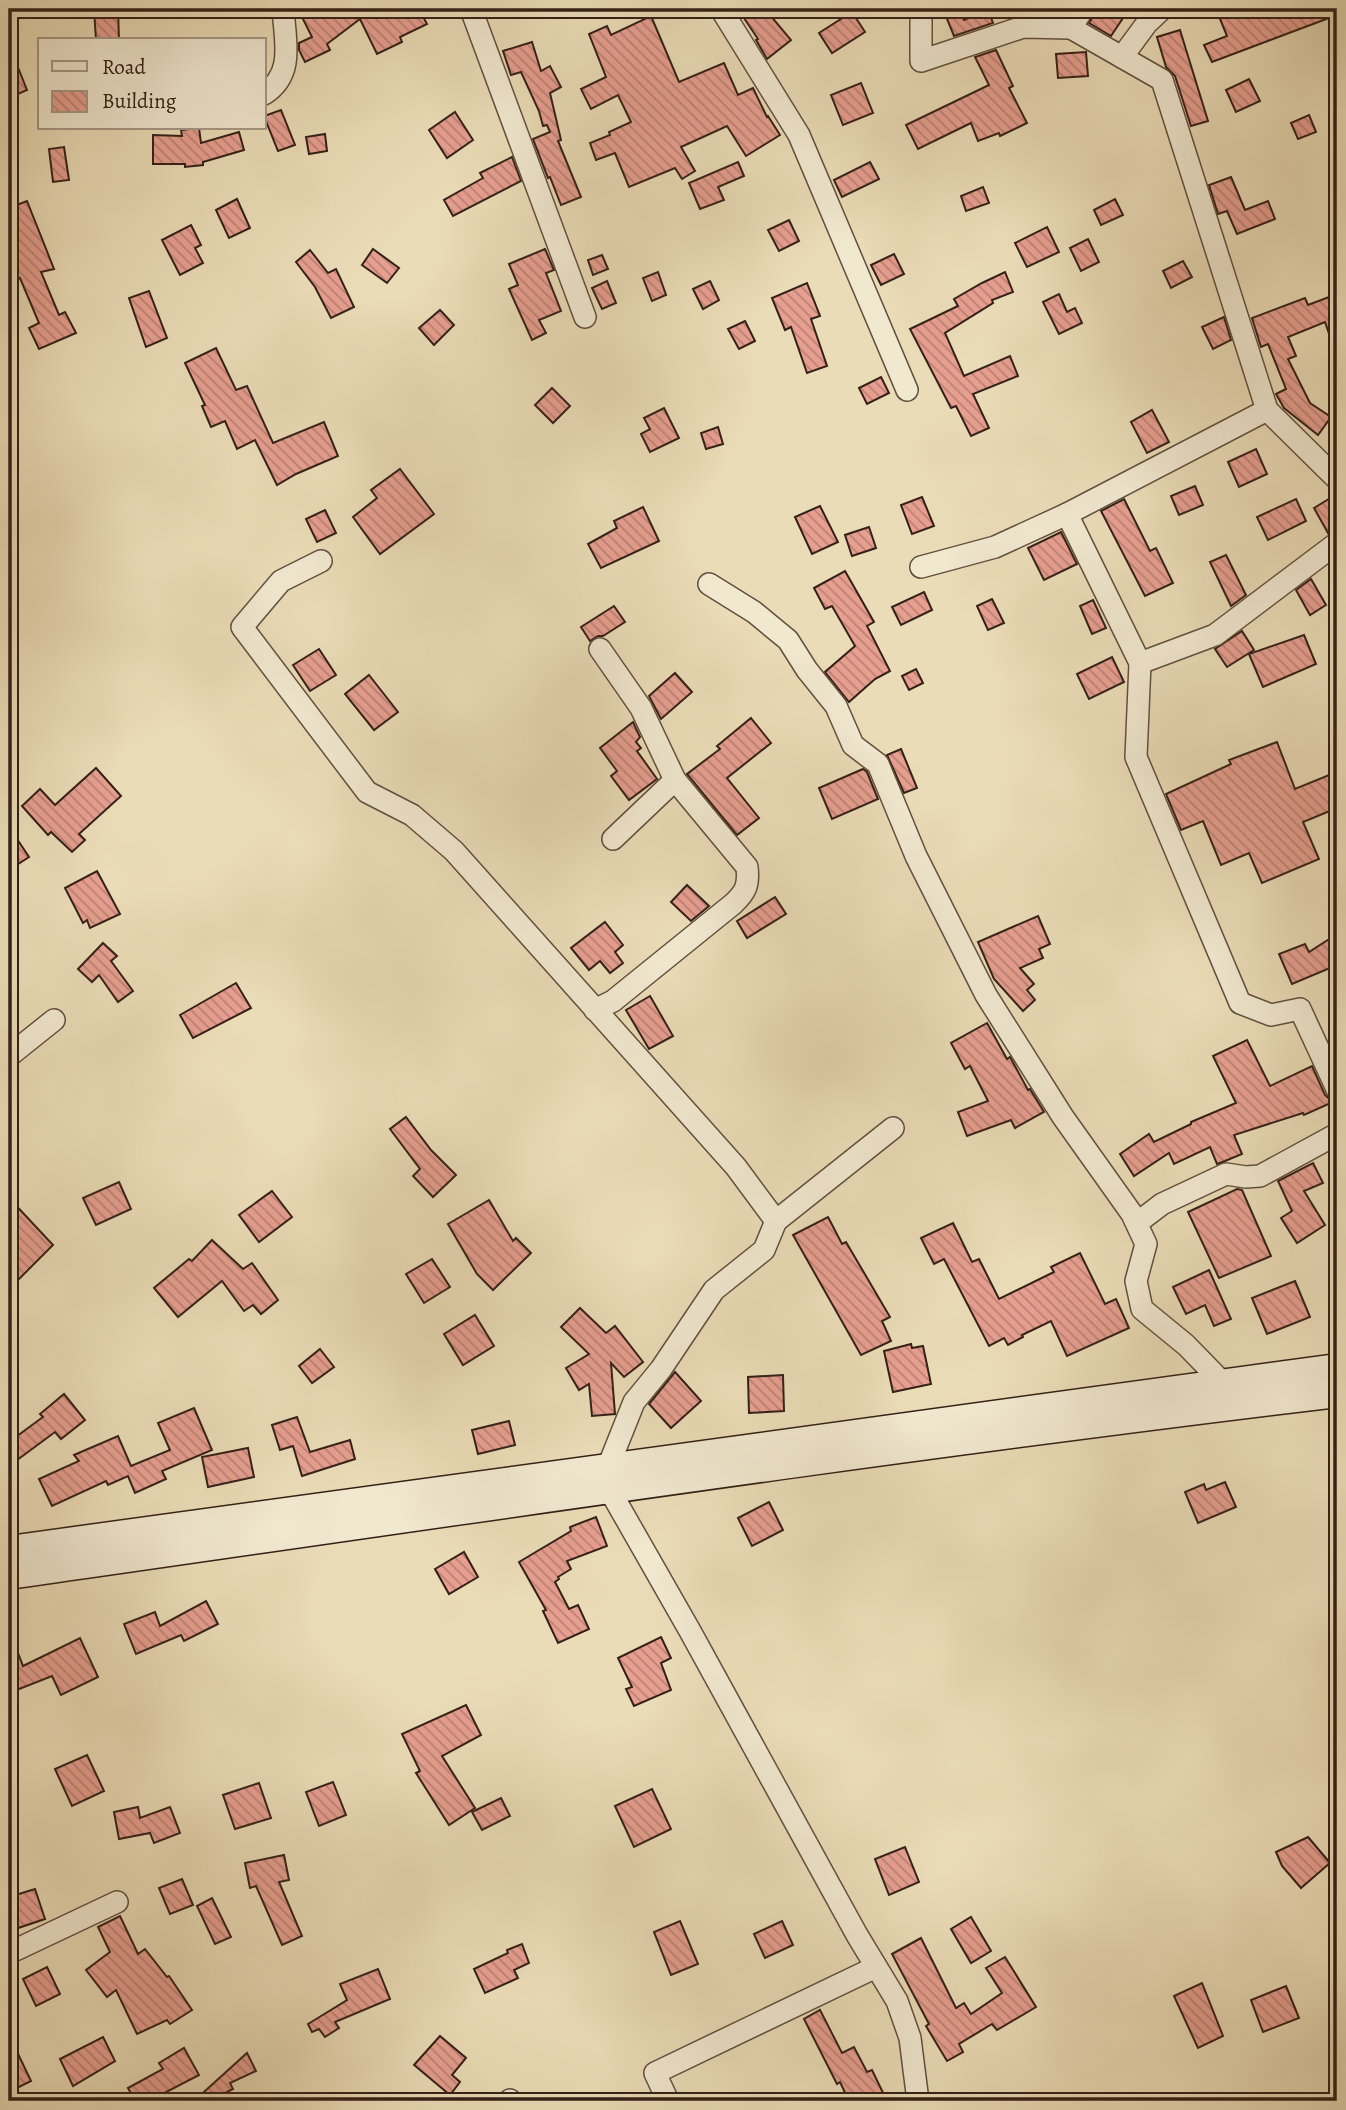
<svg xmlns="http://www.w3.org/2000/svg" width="1346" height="2110" font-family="Alegreya,serif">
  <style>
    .building { fill: url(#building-back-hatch); stroke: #342017; stroke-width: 2 }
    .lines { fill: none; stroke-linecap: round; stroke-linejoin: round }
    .street-casing { stroke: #624f3f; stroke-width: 24 }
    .secondary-casing { stroke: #342017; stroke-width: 31 }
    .street { stroke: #f1e8d0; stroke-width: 21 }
    .secondary { stroke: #f1e8d0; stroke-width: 28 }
  </style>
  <defs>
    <pattern id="building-back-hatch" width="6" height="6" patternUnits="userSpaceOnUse" patternTransform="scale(1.75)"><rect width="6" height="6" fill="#e79f90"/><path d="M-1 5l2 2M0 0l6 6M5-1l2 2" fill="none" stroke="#bc8175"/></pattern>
  </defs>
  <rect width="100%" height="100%" fill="#eadcb7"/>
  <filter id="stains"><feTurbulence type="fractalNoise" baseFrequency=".00286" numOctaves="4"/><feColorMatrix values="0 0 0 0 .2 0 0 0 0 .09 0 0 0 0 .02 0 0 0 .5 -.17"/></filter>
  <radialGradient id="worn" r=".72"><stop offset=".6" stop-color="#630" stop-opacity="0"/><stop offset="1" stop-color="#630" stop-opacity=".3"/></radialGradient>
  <!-- building -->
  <g class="building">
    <polygon points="94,9 118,9 119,40 96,40"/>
    <polygon points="298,9 419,9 427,24 400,37 402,42 377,54 360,19 327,44 330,50 305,62 299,50 299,43 312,37"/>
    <polygon points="738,9 765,9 791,40 767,59 756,40 758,39"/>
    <polygon points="943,9 959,9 964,20 988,10 993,23 954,36"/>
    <polygon points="1107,9 1129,9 1111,36 1089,23 1096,11 1103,16"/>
    <polygon points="1216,9 1337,9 1337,15 1212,62 1204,45 1227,36"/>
    <polygon points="852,12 865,32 832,53 819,33"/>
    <polygon points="651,16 679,82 724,63 738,95 753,88 767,117 768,116 780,135 746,156 727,126 681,147 695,171 682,179 675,168 629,187 615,153 596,160 590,143 610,135 609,132 631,122 618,95 591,109 581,89 606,77 589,34 607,26 611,35"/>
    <polygon points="1180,30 1208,121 1191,126 1175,76 1166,67 1157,37"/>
    <polygon points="532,42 541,71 550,66 561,87 550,93 561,140 558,141 581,197 561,205 550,177 548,178 533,139 550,132 547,125 543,126 539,111 521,72 511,75 503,51"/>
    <polygon points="9,45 27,90 9,98"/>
    <polygon points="996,50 1013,86 1009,88 1027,123 1000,136 999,133 978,141 971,123 918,149 906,125 989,85 975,57"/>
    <polygon points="1086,52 1088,76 1058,78 1056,54"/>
    <polygon points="1249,79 1260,101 1236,112 1226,90"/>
    <polygon points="861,83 873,113 843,125 831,95"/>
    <polygon points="281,110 295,145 278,151 264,116"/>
    <polygon points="455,112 473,140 447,158 429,130"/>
    <polygon points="1309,115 1316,132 1298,139 1291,123"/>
    <polygon points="199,128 201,143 239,132 244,150 203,162 203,165 185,167 185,164 153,164 153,135 182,136 181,130"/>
    <polygon points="325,134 327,151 309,154 306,137"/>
    <polygon points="64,147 69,180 53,182 49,149"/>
    <polygon points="512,157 521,181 453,216 444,200 483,178 480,173"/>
    <polygon points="738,162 744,176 718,187 724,200 700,209 689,183"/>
    <polygon points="870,162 879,179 842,197 834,180"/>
    <polygon points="1231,177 1245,210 1268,201 1275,219 1237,234 1227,211 1218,214 1209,185"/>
    <polygon points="983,187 989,203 966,211 961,196"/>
    <polygon points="237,199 250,228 229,238 216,210"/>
    <polygon points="1115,199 1123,215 1101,225 1094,210"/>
    <polygon points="27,201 54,269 41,272 59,315 65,312 76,333 39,349 29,328 39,323 20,278 17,279 9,250 9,208"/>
    <polygon points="789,220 799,241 779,251 768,230"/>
    <polygon points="191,225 201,245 195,248 203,263 180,275 162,240"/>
    <polygon points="1047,227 1059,252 1027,267 1015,243"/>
    <polygon points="1088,239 1099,262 1081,271 1070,248"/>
    <polygon points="373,249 399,268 387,283 362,265"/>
    <polygon points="545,249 554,270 546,273 561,311 539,320 546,333 532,340 509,289 518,285 509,264"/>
    <polygon points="310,250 328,273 336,269 354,307 331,318 315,287 296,262"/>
    <polygon points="894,254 904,274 881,285 871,265"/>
    <polygon points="602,255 608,269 593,275 588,260"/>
    <polygon points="1183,261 1192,277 1171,288 1163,271"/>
    <polygon points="658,272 666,295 652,301 643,278"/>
    <polygon points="1005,272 1013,292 992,300 993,303 945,333 964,376 1010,356 1018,376 973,394 989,428 971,436 956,406 951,408 910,329 958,306 954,299 982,283"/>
    <polygon points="607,281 616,303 602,309 592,288"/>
    <polygon points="710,281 719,300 703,309 693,289"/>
    <polygon points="807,283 820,316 811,319 827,366 807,373 791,327 785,330 772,298"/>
    <polygon points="149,291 167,338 146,347 129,298"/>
    <polygon points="1059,294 1067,312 1075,308 1082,323 1059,334 1043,302"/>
    <polygon points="1337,294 1337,351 1335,351 1325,322 1288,337 1296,356 1288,359 1310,403 1331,417 1318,435 1284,408 1276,394 1286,389 1268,344 1261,347 1252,318 1305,298 1308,305"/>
    <polygon points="440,310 454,325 434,345 419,328"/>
    <polygon points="1224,317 1231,340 1213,349 1202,327"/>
    <polygon points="745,321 755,341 739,349 728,329"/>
    <polygon points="216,348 236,390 247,386 273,443 324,422 338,456 296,474 277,485 255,440 237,449 225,421 211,427 202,406 205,405 185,363"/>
    <polygon points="881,377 889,393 867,404 859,388"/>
    <polygon points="552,388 570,406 553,423 535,405"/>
    <polygon points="664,408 679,438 650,452 641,434 650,429 644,418"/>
    <polygon points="1152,410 1169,442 1147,453 1131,422"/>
    <polygon points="718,427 723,444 706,449 701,433"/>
    <polygon points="1256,449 1267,474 1239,487 1228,462"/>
    <polygon points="400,469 434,514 380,554 353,517 377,498 371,490"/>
    <polygon points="1195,486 1203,505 1179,515 1171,496"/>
    <polygon points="1337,494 1337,530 1328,533 1314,508"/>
    <polygon points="922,497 934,526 912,534 901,505"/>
    <polygon points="1124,499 1150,551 1156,548 1173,583 1145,596 1101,511"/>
    <polygon points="1296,499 1306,521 1268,540 1257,517"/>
    <polygon points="820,506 838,542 812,554 795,517"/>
    <polygon points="643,507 659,541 601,568 588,544 617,528 614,521"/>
    <polygon points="325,510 336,533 317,542 306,519"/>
    <polygon points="869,527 876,548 852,556 845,535"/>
    <polygon points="1061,532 1077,564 1044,580 1028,548"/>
    <polygon points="1226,555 1246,595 1231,606 1210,562"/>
    <polygon points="845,571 874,622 867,626 890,671 875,679 849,702 825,672 855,646 832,606 825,609 814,588"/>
    <polygon points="1311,579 1326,605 1310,615 1296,590"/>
    <polygon points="924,592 932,610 901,625 892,607"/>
    <polygon points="992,599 1004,623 988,630 977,606"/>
    <polygon points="1093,600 1106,628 1092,634 1080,606"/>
    <polygon points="614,606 625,622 603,636 598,636 590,641 581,627"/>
    <polygon points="1242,631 1254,650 1227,667 1215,649"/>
    <polygon points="1304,635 1316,664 1263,687 1249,654"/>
    <polygon points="319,649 336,675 310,691 293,665"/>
    <polygon points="1112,657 1124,682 1089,699 1077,674"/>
    <polygon points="916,669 923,683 909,690 902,676"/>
    <polygon points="675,673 692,692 661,719 649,696"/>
    <polygon points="369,675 398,712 374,730 345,694"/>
    <polygon points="751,718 771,743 727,778 759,818 737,835 687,774 720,749 717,746"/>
    <polygon points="633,722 640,737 636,742 641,748 637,751 657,779 629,800 611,776 617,771 600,748"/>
    <polygon points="1277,742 1295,789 1329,775 1331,781 1337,778 1337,808 1303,822 1319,859 1262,883 1249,853 1221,865 1203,821 1181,830 1166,794 1231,764 1229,760"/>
    <polygon points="901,749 917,788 904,793 887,755"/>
    <polygon points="96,768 121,796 79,834 85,840 72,852 51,832 48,835 22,806 40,789 55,805"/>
    <polygon points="863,769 867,772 878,799 832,819 819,788"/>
    <polygon points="9,827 29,857 9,870"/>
    <polygon points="97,871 120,914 90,928 87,920 83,923 65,888"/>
    <polygon points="687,885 709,906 691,921 671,902"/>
    <polygon points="775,897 786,914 747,938 737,921"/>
    <polygon points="1038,916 1050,944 1039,949 1043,958 1020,968 1034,984 1027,990 1035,1000 1023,1011 994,979 978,942"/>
    <polygon points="605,922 623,945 615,952 623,963 610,973 600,961 589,970 571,948"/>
    <polygon points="1337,934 1337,965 1292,984 1279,954 1305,944 1309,952"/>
    <polygon points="103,943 117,956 111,961 133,991 118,1002 99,975 92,982 78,969"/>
    <polygon points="236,983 251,1008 193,1038 180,1015"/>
    <polygon points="650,996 673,1036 649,1049 626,1010"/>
    <polygon points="987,1023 1007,1059 1010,1057 1028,1090 1030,1089 1044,1112 1015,1128 1011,1120 967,1136 958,1112 988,1101 970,1066 965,1069 951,1043"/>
    <polygon points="1247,1040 1270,1086 1312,1066 1325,1095 1333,1102 1304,1115 1303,1113 1234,1135 1242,1154 1225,1161 1217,1164 1210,1147 1174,1164 1169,1153 1134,1176 1120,1154 1149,1134 1154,1142 1191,1124 1191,1122 1236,1103 1213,1056"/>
    <polygon points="406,1117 431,1150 456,1175 433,1197 413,1176 420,1169 390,1129"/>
    <polygon points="1313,1163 1323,1183 1304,1191 1325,1225 1297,1243 1281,1218 1292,1211 1278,1181"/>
    <polygon points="119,1182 131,1209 96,1225 83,1198"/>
    <polygon points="1237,1189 1242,1190 1271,1256 1219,1278 1188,1212"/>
    <polygon points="272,1191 292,1217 259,1242 239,1215"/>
    <polygon points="9,1198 53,1245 9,1289"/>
    <polygon points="489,1200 513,1241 516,1238 531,1253 493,1290 477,1274 448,1224"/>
    <polygon points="828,1217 842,1244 846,1242 890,1317 882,1321 891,1341 861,1355 793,1235"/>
    <polygon points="953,1223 972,1262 979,1259 999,1299 1054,1272 1051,1267 1080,1253 1105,1304 1116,1299 1129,1328 1067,1356 1051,1321 1022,1335 1023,1337 1008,1345 1004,1338 989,1346 944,1259 934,1264 921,1238"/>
    <polygon points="212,1240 243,1269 252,1263 278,1300 261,1314 253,1305 244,1311 222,1281 178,1317 154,1288 189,1259 192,1261"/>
    <polygon points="432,1259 450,1287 424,1303 406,1274"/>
    <polygon points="1209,1270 1231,1319 1214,1326 1205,1305 1186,1314 1173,1287"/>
    <polygon points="1295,1281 1310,1317 1267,1334 1252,1298"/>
    <polygon points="580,1308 606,1333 615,1326 643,1362 624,1377 611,1363 615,1414 592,1416 589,1384 579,1390 566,1368 589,1354 561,1327"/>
    <polygon points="475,1315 494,1346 463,1365 444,1334"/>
    <polygon points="911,1344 912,1348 923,1346 931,1384 893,1392 884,1351"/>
    <polygon points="320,1349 334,1367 312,1383 299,1366"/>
    <polygon points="675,1372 701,1401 671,1428 649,1404"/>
    <polygon points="783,1375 784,1411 749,1413 748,1377"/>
    <polygon points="64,1394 85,1420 61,1439 55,1432 9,1466 9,1442 43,1417 40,1414"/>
    <polygon points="194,1408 212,1450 162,1471 166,1479 135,1493 128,1476 108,1485 106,1481 52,1506 39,1479 79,1461 74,1455 118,1436 131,1466 170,1450 158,1423"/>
    <polygon points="297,1417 310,1452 350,1440 355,1459 302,1476 293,1446 280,1450 272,1425"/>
    <polygon points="509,1421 515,1445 478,1454 472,1430"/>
    <polygon points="248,1448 254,1477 208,1487 202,1457"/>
    <polygon points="1225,1482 1236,1507 1198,1523 1185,1492 1204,1484 1206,1490"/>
    <polygon points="769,1502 783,1530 752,1546 738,1518"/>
    <polygon points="596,1517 607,1546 567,1561 571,1569 558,1577 559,1579 555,1582 569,1609 578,1605 589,1629 558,1643 543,1611 546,1610 519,1562 571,1531 570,1527"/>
    <polygon points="464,1552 478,1577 449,1594 435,1569"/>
    <polygon points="206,1601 218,1624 184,1641 181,1635 136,1654 124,1624 155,1612 160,1626"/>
    <polygon points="10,1632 23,1666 80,1638 98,1677 61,1695 52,1676 9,1693"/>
    <polygon points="661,1637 671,1658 661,1663 671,1690 634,1706 626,1689 632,1687 618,1658"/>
    <polygon points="466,1705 481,1735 442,1756 475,1808 449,1825 416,1773 420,1771 402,1734"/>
    <polygon points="87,1755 104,1791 72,1806 55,1769"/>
    <polygon points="333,1782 346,1815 319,1826 306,1792"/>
    <polygon points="259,1783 271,1818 235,1829 223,1795"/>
    <polygon points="652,1789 671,1829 634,1847 615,1806"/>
    <polygon points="501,1798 510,1816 482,1830 472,1812"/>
    <polygon points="138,1807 140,1818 170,1807 180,1833 154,1843 150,1833 119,1839 114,1812"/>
    <polygon points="1308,1837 1330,1863 1301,1888 1282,1866 1276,1852"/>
    <polygon points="905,1847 919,1882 889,1895 875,1859"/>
    <polygon points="284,1855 289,1880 279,1882 302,1936 282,1945 256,1886 250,1888 245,1863"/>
    <polygon points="182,1879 193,1905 170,1914 159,1888"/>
    <polygon points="35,1889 45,1919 9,1931 9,1897"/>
    <polygon points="212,1898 231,1937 215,1944 197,1906"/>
    <polygon points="120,1916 138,1954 145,1949 167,1977 169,1976 192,2010 170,2024 167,2020 137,2034 116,1990 107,1997 86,1970 110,1952 98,1927"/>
    <polygon points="971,1917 991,1951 971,1963 951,1929"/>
    <polygon points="680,1921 698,1964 671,1975 654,1932"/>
    <polygon points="782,1921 793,1945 765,1958 754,1934"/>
    <polygon points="921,1938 956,2008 964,2003 971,2014 1002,1993 986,1968 1005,1957 1036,2007 997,2030 992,2024 959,2044 963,2052 947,2061 926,2026 929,2024 892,1954"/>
    <polygon points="522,1944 529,1963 514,1970 518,1978 485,1993 474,1969 508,1953 507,1950"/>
    <polygon points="47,1967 60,1994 36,2006 23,1979"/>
    <polygon points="378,1969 390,1999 335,2022 339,2028 325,2037 319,2029 312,2032 308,2024 347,2000 340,1984"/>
    <polygon points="1202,1983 1223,2036 1198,2048 1174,1996"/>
    <polygon points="1286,1986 1299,2018 1263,2032 1251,2000"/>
    <polygon points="820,2010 842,2053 854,2047 867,2072 872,2070 887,2101 849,2101 840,2082 837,2084 804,2019"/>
    <polygon points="9,2035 31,2081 9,2092"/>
    <polygon points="440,2036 466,2058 452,2075 460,2082 450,2095 414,2065"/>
    <polygon points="103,2037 115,2061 73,2086 60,2059"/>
    <polygon points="184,2048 199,2075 149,2101 135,2101 128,2088 163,2069 159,2063"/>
    <polygon points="247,2053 256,2071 230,2083 233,2089 209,2101 194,2101"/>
  </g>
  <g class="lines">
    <defs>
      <g id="street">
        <polyline points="471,9 585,317"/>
        <polyline points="721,9 799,135 907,390"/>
        <polyline points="921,9 921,61 1023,27 1071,28"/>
        <polyline points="1083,9 1071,28 1162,80 1267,410 1337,479"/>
        <polyline points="1122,57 1147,23 1162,9"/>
        <path d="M264,94C295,74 285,41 283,9"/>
        <polyline points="1067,514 1140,663 1136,757 1240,1003 1271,1015 1300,1009 1337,1089"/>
        <polyline points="321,561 281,581 242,627 367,792 412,815 454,851 736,1167 776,1221 764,1250 714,1290 661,1369 634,1402 608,1467 609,1489 690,1631 857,1935 897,2001 910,2038 918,2101"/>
        <polyline points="921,567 995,547 1067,514 1267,410"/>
        <polyline points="709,584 754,612 788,640 807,670 836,706 853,745 878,764 916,856 986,995 1063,1117 1132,1214 1146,1244 1136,1281 1142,1309 1186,1345 1223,1383"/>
        <polyline points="600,649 641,708 675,780"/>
        <polyline points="1140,663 1215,635 1337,543"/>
        <path d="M595,1010L613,1001L733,904C746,892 749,885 747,867L675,780L613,839"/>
        <polyline points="9,1056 54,1020"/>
        <polyline points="776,1221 893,1128"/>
        <polyline points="1137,1223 1162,1204 1226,1174 1246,1177 1260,1176 1337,1134"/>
        <polyline points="9,1953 117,1902"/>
        <polyline points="510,2100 511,2101"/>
        <polyline points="668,2101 655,2073 876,1967"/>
      </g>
      <g id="secondary">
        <polyline points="9,1550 1337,1368"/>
        <path d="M9,1575C451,1512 893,1446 1337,1393"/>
      </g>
    </defs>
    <!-- street casing -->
    <use href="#street" class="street-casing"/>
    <!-- secondary casing -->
    <use href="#secondary" class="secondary-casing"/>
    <!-- street -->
    <use href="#street" class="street"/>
    <!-- secondary -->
    <use href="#secondary" class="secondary"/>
  </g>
  <!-- margin -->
  <rect width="1346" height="2110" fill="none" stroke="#eadcb7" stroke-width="35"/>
  <rect x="10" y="10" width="1325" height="2089" fill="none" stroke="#342017" stroke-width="3.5"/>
  <rect x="18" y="18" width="1311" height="2075" fill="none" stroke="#342017" stroke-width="2"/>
  <!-- legend -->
  <rect x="38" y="38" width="228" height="91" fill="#f1e8d0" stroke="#a59886" stroke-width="2"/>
  <rect x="52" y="61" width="35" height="10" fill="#f1e8d0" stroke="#a59886" stroke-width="2"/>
  <text x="102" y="74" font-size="21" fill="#342017">Road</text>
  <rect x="52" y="91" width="35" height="21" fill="url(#building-back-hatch)" stroke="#a59886" stroke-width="2"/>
  <text x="102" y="108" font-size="21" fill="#342017">Building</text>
  <rect width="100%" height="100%" filter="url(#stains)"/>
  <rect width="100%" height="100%" fill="url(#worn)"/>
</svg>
